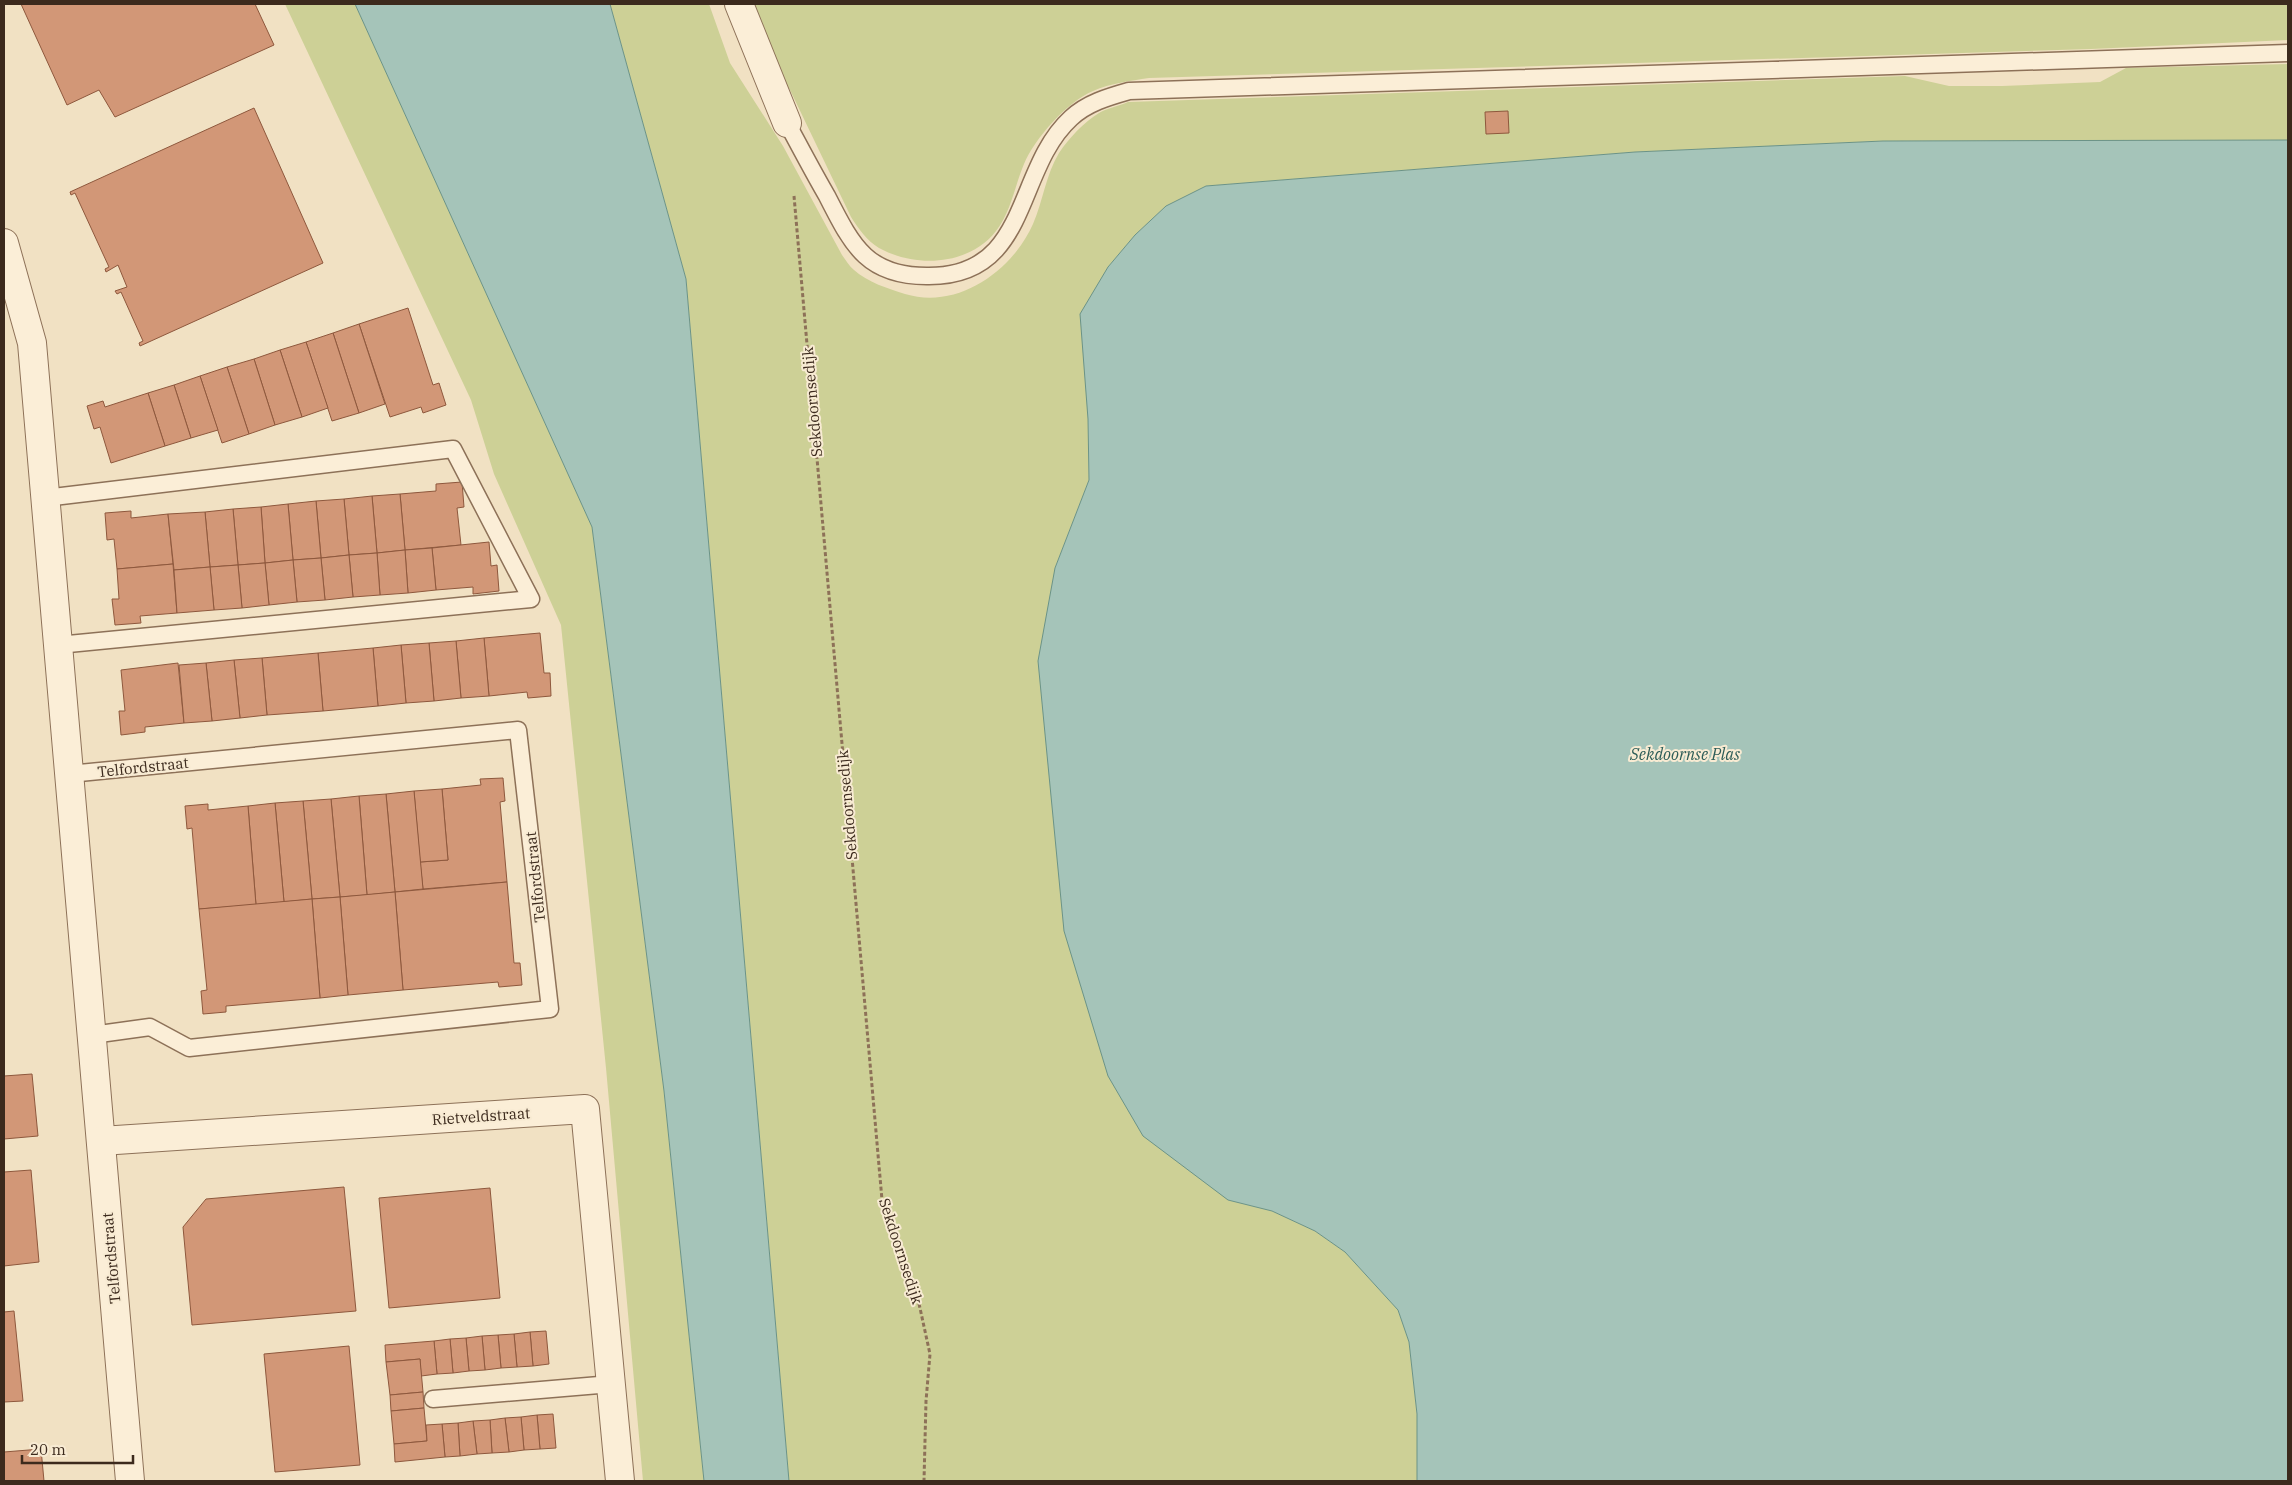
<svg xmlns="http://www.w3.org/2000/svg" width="2292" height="1485" font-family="'IBM Plex Serif',serif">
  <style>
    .green { fill: #cdd096 }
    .water { fill: #a5c4b9; stroke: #6b9387 }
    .building { fill: #d29777; stroke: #8e583d }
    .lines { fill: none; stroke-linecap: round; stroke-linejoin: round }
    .service-casing { stroke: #8d7158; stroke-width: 19 }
    .minor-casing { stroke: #8d7158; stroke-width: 30 }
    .path { stroke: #8d7158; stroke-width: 3; stroke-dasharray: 4 2.5; stroke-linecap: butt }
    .service { stroke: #fbeed7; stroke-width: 16 }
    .minor { stroke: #fbeed7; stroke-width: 28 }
    .labels { text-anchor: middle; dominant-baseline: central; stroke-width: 4; stroke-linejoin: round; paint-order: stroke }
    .street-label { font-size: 15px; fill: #3c2a1d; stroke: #f8ebd3 }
    .water-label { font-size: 16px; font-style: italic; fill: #2c5c57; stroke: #f8ebd3 }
  </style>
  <rect width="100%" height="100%" fill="#f1e1c3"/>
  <!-- green -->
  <g class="green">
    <polygon points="285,4 355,4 592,527 664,1091 704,1481 643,1481 606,1068 561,625 494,474 471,400"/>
    <path d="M610,4H709L730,63L783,146L842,255C846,260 849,266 854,270C867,282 889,289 905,294C958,310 1012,271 1033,224C1043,201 1046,174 1059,153C1069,138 1084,122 1099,113C1107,108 1119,106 1128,102L1905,76L1949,86H2002L2100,82L2126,68L2288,64V140L1883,141L1635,152L1206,186L1166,206L1135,235L1108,267L1088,419L1089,480L1055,568L1228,1200L1272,1211L1315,1231L1345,1252L1398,1310L1409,1342L1417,1415V1481H789L686,279Z"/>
    <path d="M751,4H2288V40L2091,49L1149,78C1130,81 1111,83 1093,91C1067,102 1035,138 1024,164C1015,185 1011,212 996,231C969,266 915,268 879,248C867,241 858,228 851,217L791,92L769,52Z"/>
  </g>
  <!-- water -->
  <g class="water">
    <polygon points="355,4 610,4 686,279 789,1481 704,1481 664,1091 592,527"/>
    <polygon points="2288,140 2288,1481 1417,1481 1417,1414 1409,1342 1398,1310 1345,1252 1315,1231 1272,1211 1228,1200 1143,1136 1108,1076 1064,931 1038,661 1055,568 1089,480 1088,419 1080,314 1108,267 1135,235 1166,206 1206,186 1635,152 1883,141"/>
  </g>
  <!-- building -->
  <g class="building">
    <polygon points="21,4 255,4 274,45 115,117 99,90 67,105"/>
    <polygon points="254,108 323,263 140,346 139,343 143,341 121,292 117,294 115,291 127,287 118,265 106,272 105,269 109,267 75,193 71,195 70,192"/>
    <polygon points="1508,111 1509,133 1486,134 1485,112"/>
    <polygon points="408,308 433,385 439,383 446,405 423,413 421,407 390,417 359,324"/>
    <polygon points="359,324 385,404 359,413 333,333"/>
    <polygon points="333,333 359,413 332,421 306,342"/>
    <polygon points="306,342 328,408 302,417 280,350"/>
    <polygon points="280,350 302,417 275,425 254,359"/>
    <polygon points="254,359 275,425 249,434 227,367"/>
    <polygon points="227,367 249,434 222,443 200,376"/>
    <polygon points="200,376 218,430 191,438 174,385"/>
    <polygon points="174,385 191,438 165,446 148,393"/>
    <polygon points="148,393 165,446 111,463 100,427 94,429 87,406 103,401 105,407"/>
    <polygon points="462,482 464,507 457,508 461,545 405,550 400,494 436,491 436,484"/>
    <polygon points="400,494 405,550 377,553 372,496"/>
    <polygon points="372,496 377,553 349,555 344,499"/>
    <polygon points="344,499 349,555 321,558 316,501"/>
    <polygon points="316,501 321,558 293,560 288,504"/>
    <polygon points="288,504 293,560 265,563 261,507"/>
    <polygon points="261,507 265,563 238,565 233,509"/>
    <polygon points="233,509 238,565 210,567 205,512"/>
    <polygon points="131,511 131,518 168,514 173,564 117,569 114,539 107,540 105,513"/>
    <polygon points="205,512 210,567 174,570 168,514"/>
    <polygon points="489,542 491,566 497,565 499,591 473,594 473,587 436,590 432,548"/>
    <polygon points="432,548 436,590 408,593 405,550"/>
    <polygon points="405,550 408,593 380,595 377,553"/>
    <polygon points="377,553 380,595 353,597 349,555"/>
    <polygon points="349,555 353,597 325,600 321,558"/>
    <polygon points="321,558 325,600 297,602 293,560"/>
    <polygon points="293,560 297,602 269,605 265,563"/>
    <polygon points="265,563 269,605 242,608 238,565"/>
    <polygon points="173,564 177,613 140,616 141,623 115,625 112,599 119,599 117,569"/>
    <polygon points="238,565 242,608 214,610 210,567"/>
    <polygon points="210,567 214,610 177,613 174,570"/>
    <polygon points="540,633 544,673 550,673 551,696 528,698 527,692 489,696 484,638"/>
    <polygon points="484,638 489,696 461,698 456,641"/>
    <polygon points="456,641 461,698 434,701 429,643"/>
    <polygon points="429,643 434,701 406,703 401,645"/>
    <polygon points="401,645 406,703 378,706 373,648"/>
    <polygon points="373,648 378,706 323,711 318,653"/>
    <polygon points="318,653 323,711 267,715 262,658"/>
    <polygon points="262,658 267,715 240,718 234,660"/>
    <polygon points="234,660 240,718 212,721 206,663"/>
    <polygon points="178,663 184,723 145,727 145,732 121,735 119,711 125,711 121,670"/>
    <polygon points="206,663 212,721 184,723 179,665"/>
    <polygon points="503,778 505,801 500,802 507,882 423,889 420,862 448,860 442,789 481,785 480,779"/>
    <polygon points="442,789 448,860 420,862 414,791"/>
    <polygon points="414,791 423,889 395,892 386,794"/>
    <polygon points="386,794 395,892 367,895 359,796"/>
    <polygon points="359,796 367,895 340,897 331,799"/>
    <polygon points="331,799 340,897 312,899 303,801"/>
    <polygon points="303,801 312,899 284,902 275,803"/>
    <polygon points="275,803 284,902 256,905 248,806"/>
    <polygon points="208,804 208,810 248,806 256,905 199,909 192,828 187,829 185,806"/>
    <polygon points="507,882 514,963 520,963 522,985 499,987 498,982 403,990 395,892"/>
    <polygon points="395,892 403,990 348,995 340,897"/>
    <polygon points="340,897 348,995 320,998 312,899"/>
    <polygon points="312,899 320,998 226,1006 226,1012 203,1014 201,991 207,990 199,909"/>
    <polygon points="32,1074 38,1136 4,1139 4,1076"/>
    <polygon points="31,1170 39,1262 4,1266 4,1172"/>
    <polygon points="344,1187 356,1311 192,1325 183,1227 206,1199"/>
    <polygon points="490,1188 500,1298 389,1308 379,1198"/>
    <polygon points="14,1311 23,1401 4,1402 4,1312"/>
    <polygon points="546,1331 549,1364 533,1366 530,1332"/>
    <polygon points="530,1332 533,1366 517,1367 514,1334"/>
    <polygon points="514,1334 517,1367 501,1368 498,1335"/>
    <polygon points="498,1335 501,1368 485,1370 482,1336"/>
    <polygon points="482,1336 485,1370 469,1371 466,1338"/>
    <polygon points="466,1338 469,1371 453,1373 450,1339"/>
    <polygon points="450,1339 453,1373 437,1374 434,1341"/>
    <polygon points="434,1341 437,1374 421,1376 420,1359 386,1362 385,1345"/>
    <polygon points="349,1346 360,1465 275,1472 264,1354"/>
    <polygon points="420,1359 423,1392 390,1395 386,1362"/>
    <polygon points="423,1392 424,1408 391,1411 390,1395"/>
    <polygon points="424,1408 427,1441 394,1444 391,1411"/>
    <polygon points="553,1414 556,1448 540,1449 537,1415"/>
    <polygon points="537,1415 540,1449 524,1450 521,1417"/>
    <polygon points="521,1417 524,1450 509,1452 505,1418"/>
    <polygon points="505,1418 509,1452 492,1453 490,1420"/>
    <polygon points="490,1420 492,1453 477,1454 473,1421"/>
    <polygon points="473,1421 477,1454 460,1456 458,1423"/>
    <polygon points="458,1423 460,1456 445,1457 442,1424"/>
    <polygon points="442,1424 445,1457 395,1462 394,1444 427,1441 426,1425"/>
    <polygon points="41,1449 44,1481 4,1481 4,1452"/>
  </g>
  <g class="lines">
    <defs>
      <g id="service">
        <path d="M787,123C800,147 813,172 827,196C852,245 867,277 929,276C1031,276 1014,170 1071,118C1087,103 1108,97 1129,91L2288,53"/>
        <polyline points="45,498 453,449 531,599 58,645"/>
        <polyline points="69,774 518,730 550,1009 189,1048 150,1027 92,1035"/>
        <polyline points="433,1399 611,1384"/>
      </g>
      <g id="minor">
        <polyline points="739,4 787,123"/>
        <polyline points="4,243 32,343 130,1481"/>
        <polyline points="101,1141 585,1109 620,1481"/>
      </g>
    </defs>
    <!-- service casing -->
    <use href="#service" class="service-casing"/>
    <!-- minor casing -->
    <use href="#minor" class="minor-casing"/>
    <!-- path -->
    <polyline class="path" points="794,196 882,1200 918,1299 930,1354 926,1401 924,1481"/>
    <!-- service -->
    <use href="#service" class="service"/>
    <!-- minor -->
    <use href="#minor" class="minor"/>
  </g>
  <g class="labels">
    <!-- street labels -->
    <g class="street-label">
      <text transform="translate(812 402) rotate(-95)">Sekdoornsedijk</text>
      <text transform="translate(143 767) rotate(-6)">Telfordstraat</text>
      <text transform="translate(847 805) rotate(-95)">Sekdoornsedijk</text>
      <text transform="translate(535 877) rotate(-96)">Telfordstraat</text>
      <text transform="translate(481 1116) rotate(-4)">Rietveldstraat</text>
      <text transform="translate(901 1251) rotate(72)">Sekdoornsedijk</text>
      <text transform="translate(111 1258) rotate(-95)">Telfordstraat</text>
    </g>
    <!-- water labels -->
    <g class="water-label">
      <text x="1685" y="754">Sekdoornse Plas</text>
    </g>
  </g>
  <!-- border -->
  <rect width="2292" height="1485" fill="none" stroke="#3c2a1d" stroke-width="10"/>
  <!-- scale -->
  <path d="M22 1455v8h111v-8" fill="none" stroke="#3c2a1d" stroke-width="2.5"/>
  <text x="30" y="1455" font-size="15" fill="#3c2a1d" stroke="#f8ebd3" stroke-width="4" paint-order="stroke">20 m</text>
</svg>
